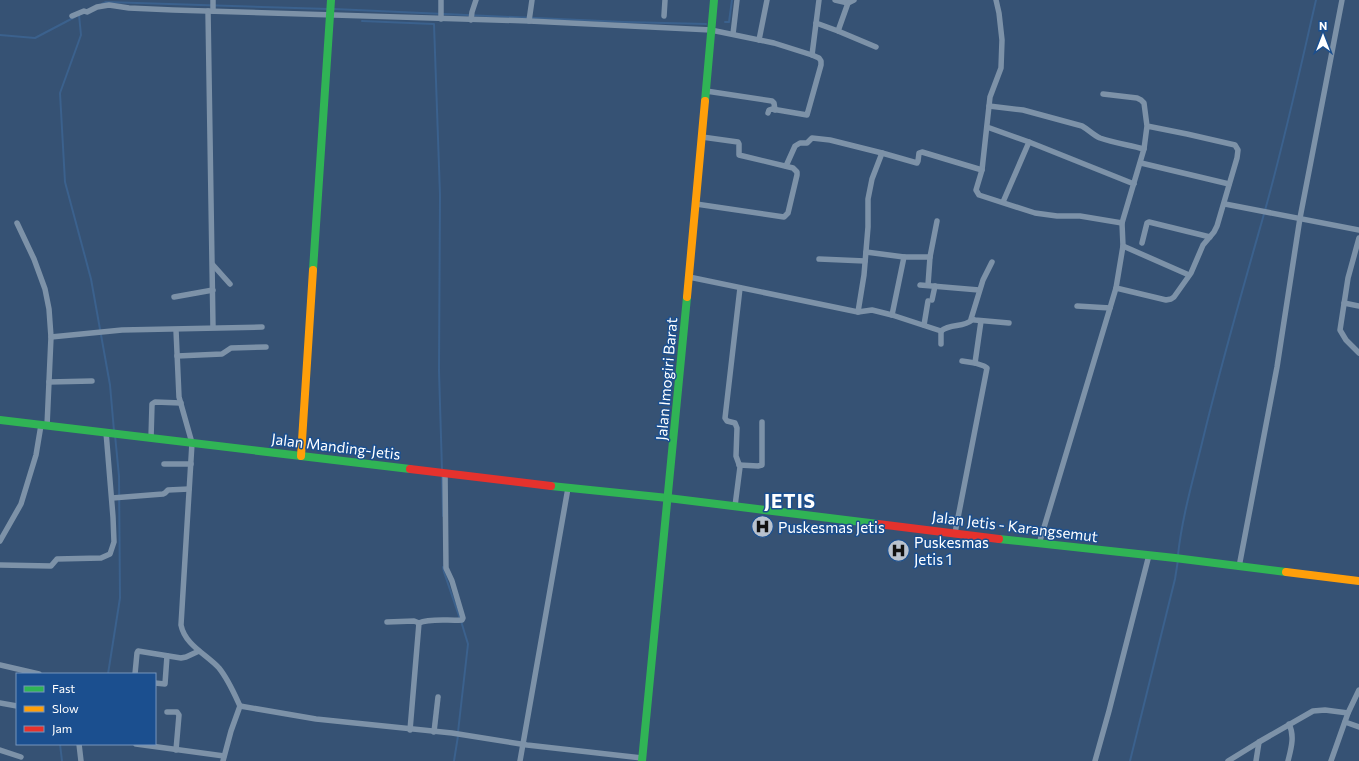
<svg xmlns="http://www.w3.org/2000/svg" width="1359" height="761" font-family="Commissioner,sans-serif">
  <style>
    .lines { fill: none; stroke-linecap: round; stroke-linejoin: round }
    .stream { stroke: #3b618d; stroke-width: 2 }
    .street { stroke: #7d92a8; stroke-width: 5.5 }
    .fast { stroke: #30b455; stroke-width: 8 }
    .slow { stroke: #ff9f0a; stroke-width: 8 }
    .jam { stroke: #e5322d; stroke-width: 8 }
    .labels { text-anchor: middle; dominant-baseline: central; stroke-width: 3; stroke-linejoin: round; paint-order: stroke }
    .street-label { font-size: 15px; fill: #fff; stroke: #1b4f8f }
    .poi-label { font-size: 15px; fill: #fff; stroke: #1b4f8f; text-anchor: start }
    .district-label { font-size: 19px; font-weight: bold; letter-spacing: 1px; fill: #fff; stroke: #1b4f8f }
  </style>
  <rect width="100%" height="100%" fill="#365274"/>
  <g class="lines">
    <!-- stream -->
    <g class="stream">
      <polyline points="102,4 106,2 329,9"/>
      <polyline points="334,9 624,22 706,24"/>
      <polyline points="79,15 81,35 60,93 65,182 91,279 110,385 114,431"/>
      <polyline points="362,21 434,24 440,195 439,371 442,470"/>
      <polyline points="725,22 729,22 732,0"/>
      <polyline points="0,35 35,38 75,17"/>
      <polyline points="442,475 443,516"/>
      <path d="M1178,555C1182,517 1193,480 1202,443C1220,368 1241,295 1262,221C1283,148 1299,74 1316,0"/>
      <polyline points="443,567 444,572 460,619"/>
      <polyline points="108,674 120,598 119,476 115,435"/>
      <polyline points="458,732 468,644 461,621"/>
      <polyline points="60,744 62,761"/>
      <polyline points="454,761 458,736"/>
      <polyline points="1130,761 1175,579 1178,560"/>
    </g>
    <!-- street -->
    <g class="street">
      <polyline points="213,0 213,11"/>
      <polyline points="441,0 441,19"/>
      <polyline points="835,0 848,3"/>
      <polyline points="996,0 999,13 1002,40 1001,68 990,97 982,170 976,190 979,195 1035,213 1057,216 1080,216 1122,223"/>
      <polyline points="208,11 213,327"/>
      <polyline points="72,16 84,11 87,12 97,7 109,5 129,8 173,10 529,21 711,30 774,43 812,55 819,58 821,61 821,65 807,115 772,109 769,110 768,113"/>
      <polyline points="664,16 665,0"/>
      <polyline points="471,20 472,12 476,0"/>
      <polyline points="529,21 532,0"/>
      <polyline points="816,23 838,31 876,47"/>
      <polyline points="838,31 848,3 854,0"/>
      <polyline points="733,34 737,0"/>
      <polyline points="759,40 767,0"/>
      <polyline points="812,55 819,0"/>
      <polyline points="706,91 772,101 774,103 775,110"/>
      <polyline points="1103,94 1137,98 1141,100 1144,103 1147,126 1144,149 1122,223 1123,246 1116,288 1166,300 1171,299 1174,297 1191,273 1203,245 1214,232 1217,226 1237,158 1238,150 1235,145 1187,134 1147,126"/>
      <path d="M989,106L1023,110L1082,126C1089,130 1093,135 1100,138C1114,143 1130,145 1144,149"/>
      <polyline points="987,127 1029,142 1134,184"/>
      <polyline points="1141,163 1229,184"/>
      <polyline points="786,166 795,146 800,143 807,143 812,138 830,140 882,153"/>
      <polyline points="1003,202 1029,142"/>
      <polyline points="696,204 784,217 788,213 797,175 797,172 793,168 739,155 739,144 738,142 702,137"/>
      <polyline points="1225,204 1359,230"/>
      <polyline points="17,223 34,259 45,289 49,309 51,337 47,426"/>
      <polyline points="1359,238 1348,278 1340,330 1346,340 1359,353"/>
      <polyline points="1142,243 1147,223 1149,222 1210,237"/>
      <polyline points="1123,246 1189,275"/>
      <polyline points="866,252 904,257"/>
      <polyline points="819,259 865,261"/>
      <polyline points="992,262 983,280 971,319 975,320 1009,323"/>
      <polyline points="213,265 230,284"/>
      <path d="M689,277L858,312L872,310L892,315L941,331C951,323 963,328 972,320"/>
      <polyline points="920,285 979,290"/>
      <polyline points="928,285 930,257 937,221"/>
      <polyline points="174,297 213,290"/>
      <polyline points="932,300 935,286"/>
      <polyline points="1344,303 1359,306"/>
      <polyline points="1077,306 1110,308 1116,288"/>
      <polyline points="858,312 864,275 868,227 868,199 872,179 882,153 917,163 918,161 919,153 922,152 982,170"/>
      <polyline points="892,315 904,257 930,257"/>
      <polyline points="924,325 928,301"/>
      <path d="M176,330L179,397L192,443L181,625C185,645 206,654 219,668C228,679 234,693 240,706L231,731L223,761"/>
      <polyline points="51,337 122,330 262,327"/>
      <polyline points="941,344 941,331"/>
      <polyline points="177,356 222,354 231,348 266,347"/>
      <polyline points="962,361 975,363"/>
      <polyline points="49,382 92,381"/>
      <polyline points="151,438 152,404 155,402 181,403"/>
      <polyline points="164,464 191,464"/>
      <polyline points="739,465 758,466 762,465 762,422"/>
      <polyline points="112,498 163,494 165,493 168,490 189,489"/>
      <polyline points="735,506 740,467 736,456 737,428 735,423 727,421 725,418 740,288"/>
      <polyline points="955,533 987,368 984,366 975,363 981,321"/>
      <polyline points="0,541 21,504 36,455 41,425"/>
      <polyline points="1039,544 1110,308"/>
      <polyline points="0,565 51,566 57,559 101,558 110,554 114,542 113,517 106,432"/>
      <polyline points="1239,567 1277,367 1300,218 1342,0"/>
      <polyline points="387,622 414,621 419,623"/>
      <polyline points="0,665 39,674"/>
      <polyline points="135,674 137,653 138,651 181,658 186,657 199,651"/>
      <polyline points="155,683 165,684 167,656"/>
      <polyline points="0,703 17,706"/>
      <polyline points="240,706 316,719 452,733 527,745 642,758"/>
      <polyline points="167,712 177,712 179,715 176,750"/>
      <polyline points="1345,722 1359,727"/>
      <path d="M410,730L419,623C430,618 449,621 462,620L463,618L452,581L446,568L445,473"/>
      <polyline points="434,732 438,697"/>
      <polyline points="79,744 81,761"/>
      <polyline points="136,744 224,756"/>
      <polyline points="0,750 21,757"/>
      <polyline points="520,761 568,488"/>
      <polyline points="1095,761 1109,711 1149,555"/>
      <polyline points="1228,761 1259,742 1313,711 1325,710 1348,713"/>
      <polyline points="1256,761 1259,742"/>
      <path d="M1288,761C1291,749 1295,736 1289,724"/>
      <polyline points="1331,761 1348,713 1359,690"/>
    </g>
    <!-- fast -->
    <g class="fast">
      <polyline points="705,101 714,0"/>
      <polyline points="313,270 331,0"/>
      <polyline points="0,420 410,469"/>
      <polyline points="551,486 668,498 878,524"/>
      <polyline points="999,539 1175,558 1286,572"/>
      <polyline points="642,761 687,297"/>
    </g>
    <!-- slow -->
    <g class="slow">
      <polyline points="687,297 705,101"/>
      <polyline points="301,456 313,270"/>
      <polyline points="1286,572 1359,581"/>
    </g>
    <!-- jam -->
    <g class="jam">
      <polyline points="410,469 551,486"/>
      <polyline points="878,524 999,539"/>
    </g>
  </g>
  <!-- icons -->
  <defs>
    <symbol id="hospital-disc" viewBox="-11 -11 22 22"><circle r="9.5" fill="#b9c2ce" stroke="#1b4f8f"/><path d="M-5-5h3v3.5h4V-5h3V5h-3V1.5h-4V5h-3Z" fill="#111"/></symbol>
  </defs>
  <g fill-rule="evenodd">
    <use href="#hospital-disc" x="750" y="514" width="25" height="25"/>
    <use href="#hospital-disc" x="886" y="538" width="25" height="25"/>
  </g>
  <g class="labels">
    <!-- street labels -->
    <g class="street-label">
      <text transform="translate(666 379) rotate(-85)">Jalan Imogiri Barat</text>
      <text transform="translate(336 446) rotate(7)">Jalan Manding-Jetis</text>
      <text transform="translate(1015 526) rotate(7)">Jalan Jetis - Karangsemut</text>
    </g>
    <!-- poi labels -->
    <g class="poi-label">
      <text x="778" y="527">Puskesmas Jetis</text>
      <text x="914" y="542">Puskesmas<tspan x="914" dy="17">Jetis 1</tspan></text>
    </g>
    <!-- district labels -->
    <g class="district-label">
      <text x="790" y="500">JETIS</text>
    </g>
  </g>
  <!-- legend -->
  <rect x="16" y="673" width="140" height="72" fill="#1b4f8f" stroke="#7695bc"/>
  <rect x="24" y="686" width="20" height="6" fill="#30b455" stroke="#7695bc"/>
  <text x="52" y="693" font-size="12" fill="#ffffff">Fast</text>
  <rect x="24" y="706" width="20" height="6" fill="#ff9f0a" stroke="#7695bc"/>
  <text x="52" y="713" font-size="12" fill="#ffffff">Slow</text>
  <rect x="24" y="726" width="20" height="6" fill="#e5322d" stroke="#7695bc"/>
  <text x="52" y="733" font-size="12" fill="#ffffff">Jam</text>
  <!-- north arrow -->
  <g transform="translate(1323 36)" stroke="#1b4f8f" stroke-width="3" paint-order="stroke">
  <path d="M0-3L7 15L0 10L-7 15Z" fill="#ffffff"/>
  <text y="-6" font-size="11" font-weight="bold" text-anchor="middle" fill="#ffffff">N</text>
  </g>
</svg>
